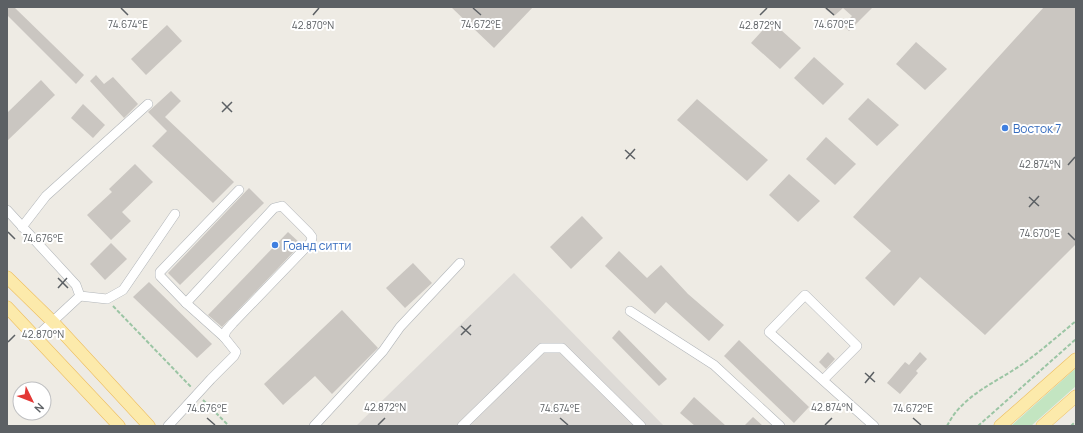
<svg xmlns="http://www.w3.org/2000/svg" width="1083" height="433" font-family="Manrope,sans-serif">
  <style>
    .industrial { fill: #dddad6 }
    .green { fill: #c3e5c1 }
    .building { fill: #cac6c1 }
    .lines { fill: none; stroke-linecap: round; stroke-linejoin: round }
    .minor-casing { stroke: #b1b5b9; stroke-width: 10 }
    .major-casing { stroke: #edbd5e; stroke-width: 13 }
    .path { stroke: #9bc5a4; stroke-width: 2; stroke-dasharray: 4 2; stroke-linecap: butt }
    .minor { stroke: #fff; stroke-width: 9 }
    .major { stroke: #fceaab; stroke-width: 12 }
    .ticks { fill: none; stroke: #5c6064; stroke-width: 1.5 }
    .shop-dot { fill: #3f7fe0; stroke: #fff; stroke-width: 1.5 }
    .labels { text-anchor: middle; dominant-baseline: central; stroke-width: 4; stroke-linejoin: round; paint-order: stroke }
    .shop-label { font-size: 12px; fill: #366cbe; stroke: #fff; text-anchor: start }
    .ticks-label { font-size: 10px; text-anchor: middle; fill: #5c6064; stroke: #fff; stroke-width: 4; stroke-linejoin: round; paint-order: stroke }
  </style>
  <rect width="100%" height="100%" fill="#eeebe4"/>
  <!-- industrial -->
  <polygon class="industrial" points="514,273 664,426 356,426"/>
  <!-- green -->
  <polygon class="green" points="1076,368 1076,386 1031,426 1011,426"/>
  <!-- building -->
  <g class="building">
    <polygon points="7,7 14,7 84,75 76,84 7,15"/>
    <polygon points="451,7 533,7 494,48"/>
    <polygon points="823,7 873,7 849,31 843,25 852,16 843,8 834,16"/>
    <polygon points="1044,7 1076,7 1076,244 985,335 920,277 894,306 865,278 891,251 853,217"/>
    <polygon points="771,21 801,48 780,69 751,43"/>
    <polygon points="167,25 182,41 146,75 131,59"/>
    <polygon points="916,42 947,69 925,90 896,64"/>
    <polygon points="814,57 844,84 823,105 794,78"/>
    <polygon points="96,75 104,84 113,77 138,104 124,118 90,81"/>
    <polygon points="41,80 55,95 7,141 7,113"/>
    <polygon points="171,91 181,101 165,117 234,182 213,203 152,146 167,131 148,112"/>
    <polygon points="868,98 899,125 877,146 848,119"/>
    <polygon points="697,99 768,160 747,181 677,120"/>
    <polygon points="83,104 105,125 93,138 71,118"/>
    <polygon points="826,137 856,164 835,185 806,159"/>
    <polygon points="135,164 153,182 122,212 131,221 111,240 87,215 112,192 109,189"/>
    <polygon points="789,174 820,201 798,222 769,195"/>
    <polygon points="249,188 264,203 180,285 168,273"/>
    <polygon points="582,216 603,238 571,269 550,247"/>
    <polygon points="288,232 301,244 222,327 208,315"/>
    <polygon points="111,243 127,259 105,280 90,264"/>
    <polygon points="619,251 647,278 661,265 688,294 724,325 709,341 666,302 655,314 605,266"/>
    <polygon points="413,263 432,283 405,308 386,288"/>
    <polygon points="149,282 212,344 197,358 133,297"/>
    <polygon points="342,310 378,348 332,394 315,376 283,405 264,384"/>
    <polygon points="619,330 667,379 659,386 612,338"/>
    <polygon points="739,340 809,407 794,423 724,356"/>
    <polygon points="828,352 835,359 826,369 819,362"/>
    <polygon points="920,352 927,359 916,371 918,373 900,394 887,383 905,362 909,365"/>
    <polygon points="694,397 726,426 695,426 680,413"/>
    <polygon points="753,417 763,426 744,426"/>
  </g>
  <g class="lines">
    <defs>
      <g id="minor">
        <polyline points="7,210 76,285 80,296 36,337"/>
        <polyline points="22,227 46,196 148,104"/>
        <polyline points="80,296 107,299 123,290 175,214"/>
        <polyline points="186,303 274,208 282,206 309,233 312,237 311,242 233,323 226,331 224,337"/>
        <polyline points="630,311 714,365 780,426"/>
        <polyline points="823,380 857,346 805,295 769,332 874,426"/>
        <polyline points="168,426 211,379 234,356 236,352 224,337 186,303 160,276 160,272 239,190"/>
        <polyline points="314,426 383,351 400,327 460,263"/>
        <polyline points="462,426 542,348 562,348 641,426"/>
      </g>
      <g id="major">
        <polyline points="7,277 53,322 149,426"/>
        <polyline points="7,307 119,426"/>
        <polyline points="1000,426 1076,359"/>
        <polyline points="1042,426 1076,396"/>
      </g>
    </defs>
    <!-- minor casing -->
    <use href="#minor" class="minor-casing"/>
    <!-- major casing -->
    <use href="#major" class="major-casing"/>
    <!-- path -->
    <g class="path">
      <polyline points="113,306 192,388"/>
      <polyline points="203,400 229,426"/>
      <path d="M947,426C963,394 996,383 1024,363C1042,350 1059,335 1076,321"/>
      <polyline points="978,426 1076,339"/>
      <polyline points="1071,426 1076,421"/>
    </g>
    <!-- minor -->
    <use href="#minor" class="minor"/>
    <!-- major -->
    <use href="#major" class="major"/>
  </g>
  <!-- ticks -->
  <path class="ticks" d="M121,8L128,15M473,8L481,15M826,8L834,15M313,15L319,8M760,15L767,8M222,102L232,112M222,112L232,102M625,150L635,159M626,159L635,149M1068,165L1075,157M1029,197L1039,206M1029,207L1039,196M8,232L15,239M1068,233L1075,240M58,278L68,288M58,288L67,278M461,326L471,335M461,335L471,325M8,342L15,335M865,373L875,382M865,383L874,372M207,418L215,425M560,418L568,425M913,418L921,425M378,425L385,418M825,425L832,418"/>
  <!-- markers -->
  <g class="shop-dot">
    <circle cx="1005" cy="128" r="4"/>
    <circle cx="275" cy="245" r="4"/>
  </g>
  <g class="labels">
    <!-- shop labels -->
    <g class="shop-label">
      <text x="1013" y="128">Восток 7</text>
      <text x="283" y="245">Гоанд ситти</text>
    </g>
  </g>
  <g class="ticks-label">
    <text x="481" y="28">74.672°E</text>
    <text x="834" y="28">74.670°E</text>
    <text x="128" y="28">74.674°E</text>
    <text x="313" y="29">42.870°N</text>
    <text x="760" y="29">42.872°N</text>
    <text x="1040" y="168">42.874°N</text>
    <text x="1040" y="237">74.670°E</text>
    <text x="43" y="242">74.676°E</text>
    <text x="43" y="338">42.870°N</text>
    <text x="385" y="411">42.872°N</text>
    <text x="832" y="411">42.874°N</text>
    <text x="207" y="412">74.676°E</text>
    <text x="560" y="412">74.674°E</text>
    <text x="913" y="412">74.672°E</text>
  </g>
  <!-- border -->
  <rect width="1083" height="433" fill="none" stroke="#5c6064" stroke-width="16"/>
  <!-- north arrow -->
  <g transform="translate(32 401) rotate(133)"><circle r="19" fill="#ffffff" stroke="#bebfc1"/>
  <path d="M0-3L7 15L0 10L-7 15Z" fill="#e33835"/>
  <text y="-6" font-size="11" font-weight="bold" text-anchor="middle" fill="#5c6064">N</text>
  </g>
</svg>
